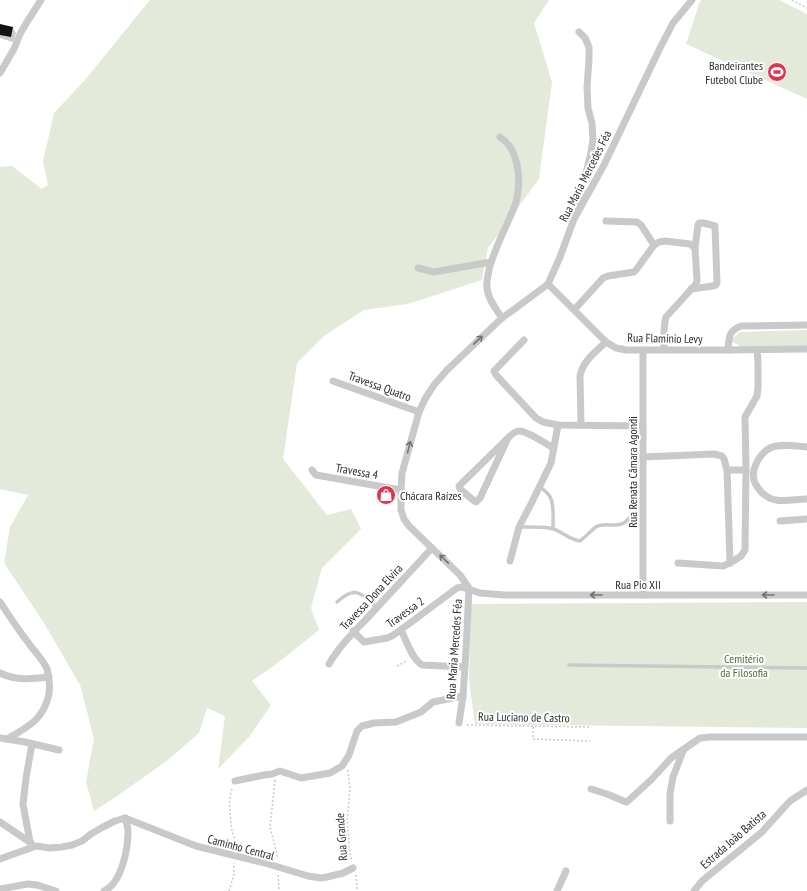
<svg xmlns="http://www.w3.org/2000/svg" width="807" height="891" font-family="'PT Sans Narrow',sans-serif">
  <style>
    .green { fill: #e4eada }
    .shadow { fill: #0003 }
    .building { fill: #131313 }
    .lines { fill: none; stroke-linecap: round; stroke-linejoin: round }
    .path { stroke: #c9c9c9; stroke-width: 1.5; stroke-dasharray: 2 2; stroke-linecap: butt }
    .lane { stroke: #c9c9c9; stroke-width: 3.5 }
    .street { stroke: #c9c9c9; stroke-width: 7 }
    .oneway { stroke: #737373 }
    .labels { text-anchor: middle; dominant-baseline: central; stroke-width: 4; stroke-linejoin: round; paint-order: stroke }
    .poi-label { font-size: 12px; fill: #2c2c2c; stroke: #fff; text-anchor: end }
    .street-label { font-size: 12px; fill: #2c2c2c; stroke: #fff }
    .park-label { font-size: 12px; fill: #54673b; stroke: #fff }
  </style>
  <rect width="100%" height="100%" fill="#fff"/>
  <!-- green -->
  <g class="green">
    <polygon points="150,0 549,0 534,23 552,82 539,179 488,248 482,280 408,304 364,310 324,336 297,363 283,459 327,515 351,509 361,529 322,568 311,608 319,630 275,665 252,681 271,705 249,737 218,769 225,716 207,708 199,733 168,760 120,794 94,811 86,782 94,739 80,685 44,623 4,563 10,527 28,495 0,489 0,167 12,166 42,189 48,185 43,162 54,113 84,81"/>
    <polygon points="701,0 779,0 807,14 807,99 686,44 699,4"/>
    <polygon points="807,330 807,348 742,347 730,341 740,332"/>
    <polygon points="807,602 807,728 475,724 469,680 471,604"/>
  </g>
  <!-- shadow -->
  <polygon class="shadow" points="0,25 13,28 16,33 13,42 0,38"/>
  <!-- building -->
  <polygon class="building" points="0,24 13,27 11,37 0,35"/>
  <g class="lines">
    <!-- path -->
    <g class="path">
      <polyline points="792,0 807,8"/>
      <polyline points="397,666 407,661"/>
      <polyline points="467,725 590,727"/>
      <polyline points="533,727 533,739 590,741"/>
      <polyline points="348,770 350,789 348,810 347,825 349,839 349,849 352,861"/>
      <polyline points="275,780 270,827 277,854 277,859"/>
      <path d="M232,789C228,801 230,817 232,830C233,836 236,842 237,848"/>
      <polyline points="278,875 279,891"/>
      <polyline points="356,875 357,891"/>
      <polyline points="229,891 234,875 234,863"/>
    </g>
    <!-- lane -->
    <g class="lane">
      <path d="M540,487C544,490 549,493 551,499C554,506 553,520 553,528"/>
      <path d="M520,527C529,527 546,526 554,529C564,533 570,540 580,541C582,539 585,537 587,535C593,530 595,525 603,525C613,524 622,528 629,518"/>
      <path d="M337,602C355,585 361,593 376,607"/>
      <polyline points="569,665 807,668"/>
    </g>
    <!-- street -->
    <g class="street">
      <polyline points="0,73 14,49 20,34 27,22 41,0"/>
      <path d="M500,137C511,145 514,152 517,165C520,179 519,197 513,210C505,230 494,249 489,270C488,276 486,282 487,288C488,299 496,309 502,318"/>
      <polyline points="577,209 590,157 593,140 592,123 588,108 587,87 589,60 589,47 585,38 579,32"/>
      <polyline points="606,221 637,222 641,225 654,245"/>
      <polyline points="418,268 434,272 491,262"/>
      <polyline points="548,284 606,342 616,348 626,350 728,350 807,349"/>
      <polyline points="691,289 713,286 716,285 717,283 715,226 704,223 699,223 698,225 695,248"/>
      <path d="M574,310L603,278L608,276L634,272L636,270L654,245L659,242L665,241L690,244L695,248L697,280L696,284L666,317C663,327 664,339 664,349"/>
      <polyline points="524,340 494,371 496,375 536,418 543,422 558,425 643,426"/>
      <polyline points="643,350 643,595"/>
      <path d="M728,350C729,338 728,331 741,326L807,325"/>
      <polyline points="333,381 419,412"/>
      <path d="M581,425L580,376C583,361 595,352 606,342"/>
      <path d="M508,438L459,486L460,489L473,500L476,502L480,498L508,438C511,435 515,431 519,431C526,430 547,445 554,448"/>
      <path d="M807,447C796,446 780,443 770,448C760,453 751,469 754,480C755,485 759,489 762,493C766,496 771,500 776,500C784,502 798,499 807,499"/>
      <polyline points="643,457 714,454 722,456 724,459 727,470"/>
      <polyline points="312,470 316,475 401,490"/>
      <polyline points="780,521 807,519"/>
      <polyline points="510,561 519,527 531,504 551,463 558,425"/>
      <polyline points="678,563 723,566 730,563 741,556 745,550 746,468 745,417 757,396 758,388 758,363 757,350"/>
      <polyline points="730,563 727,470 746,470"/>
      <path d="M0,602C10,617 19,631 30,645C35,652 44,661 47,669C50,678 50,685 49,694C44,719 28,727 7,739"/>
      <path d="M401,630C406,640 412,659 422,665L465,667"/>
      <polyline points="353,631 364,642 387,638 392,636 410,623 457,588 462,587 480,593 504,595 807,595"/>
      <path d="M329,664C340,645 356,630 371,614C391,592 412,570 432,548"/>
      <path d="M0,673C16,681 32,679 49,677"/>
      <polyline points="459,723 463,696 466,650 469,588 460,575 409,526 404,519 401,510 401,490 402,473 419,412 425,399 434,385 447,370 502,318 516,308 548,284 560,257 574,219 604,165 660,48 673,23 692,0"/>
      <polyline points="0,738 25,742 59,750"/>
      <polyline points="235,781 264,775 272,774 280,771 301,778 330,773 342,766 349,755 357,731 362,726 374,723 396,722 421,712 433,702 463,696"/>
      <polyline points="591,789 607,794 626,802 628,801 652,779 671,758 700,738 710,737 807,737"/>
      <polyline points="125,818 196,846 265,863 308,876 321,878 327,877 343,873 353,868"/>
      <polyline points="670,821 670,794 673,777 683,751"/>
      <polyline points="0,822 31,843"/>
      <polyline points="30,842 23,804 26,778 32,744"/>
      <polyline points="0,859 36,846 50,848 62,847 72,845 82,841 91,834 103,827 115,821 125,818"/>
      <polyline points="0,889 28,884 37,885 56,891"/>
      <path d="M104,891C122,883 128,848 128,831C128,827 126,822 125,818"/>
      <polyline points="557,891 566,871"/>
      <polyline points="694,891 702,881 762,832 790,801 807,790"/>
    </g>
  </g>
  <!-- one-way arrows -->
  <defs><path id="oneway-shaft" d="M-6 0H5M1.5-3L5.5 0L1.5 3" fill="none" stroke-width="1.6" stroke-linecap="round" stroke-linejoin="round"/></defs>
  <g class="oneway">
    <use href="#oneway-shaft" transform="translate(478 340) rotate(-43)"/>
    <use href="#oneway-shaft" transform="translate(409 447) rotate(-76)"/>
    <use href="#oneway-shaft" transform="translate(444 559) rotate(-136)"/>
    <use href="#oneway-shaft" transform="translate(596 595) rotate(-180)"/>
    <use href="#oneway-shaft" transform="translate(768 595) rotate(-180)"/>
  </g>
  <!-- icons -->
  <defs>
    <symbol id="stadium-disc" viewBox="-11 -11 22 22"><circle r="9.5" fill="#e03251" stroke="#fff"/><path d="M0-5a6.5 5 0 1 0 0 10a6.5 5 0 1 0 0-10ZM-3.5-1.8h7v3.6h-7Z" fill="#fff"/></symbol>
    <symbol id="shop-disc" viewBox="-11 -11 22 22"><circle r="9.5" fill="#e03251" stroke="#fff"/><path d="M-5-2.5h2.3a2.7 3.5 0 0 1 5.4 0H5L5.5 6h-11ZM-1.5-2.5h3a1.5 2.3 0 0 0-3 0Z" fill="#fff"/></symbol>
  </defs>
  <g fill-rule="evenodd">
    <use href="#stadium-disc" x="766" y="61" width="22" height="22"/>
    <use href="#shop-disc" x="375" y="484" width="22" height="22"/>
  </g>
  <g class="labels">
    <!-- poi labels -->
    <g class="poi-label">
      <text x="763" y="65">Bandeirantes<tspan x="763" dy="14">Futebol Clube</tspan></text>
      <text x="400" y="495" text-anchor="start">Chácara Raízes</text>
    </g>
    <!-- street labels -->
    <g class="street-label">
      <text transform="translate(585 176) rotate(-63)">Rua Maria Mercedes Féa</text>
      <text transform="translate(665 338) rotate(1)">Rua Flamínio Levy</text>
      <text transform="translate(380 386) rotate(20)">Travessa Quatro</text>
      <text transform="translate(357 471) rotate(10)">Travessa 4</text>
      <text transform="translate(632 472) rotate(-90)">Rua Renata Câmara Agondi</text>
      <text x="638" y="584">Rua Pio XII</text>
      <text transform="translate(371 597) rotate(-47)">Travessa Dona Elvira</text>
      <text transform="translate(405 612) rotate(-36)">Travessa 2</text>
      <text transform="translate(454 649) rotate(-86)">Rua Maria Mercedes Féa</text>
      <text transform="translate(524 717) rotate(1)">Rua Luciano de Castro</text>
      <text transform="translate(341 837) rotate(-94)">Rua Grande</text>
      <text transform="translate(733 839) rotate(-41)">Estrada João Batista</text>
      <text transform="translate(241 847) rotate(15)">Caminho Central</text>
    </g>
    <!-- park labels -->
    <g class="park-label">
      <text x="744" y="658">Cemitério<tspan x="744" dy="14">da Filosofia</tspan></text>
    </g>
  </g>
</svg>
